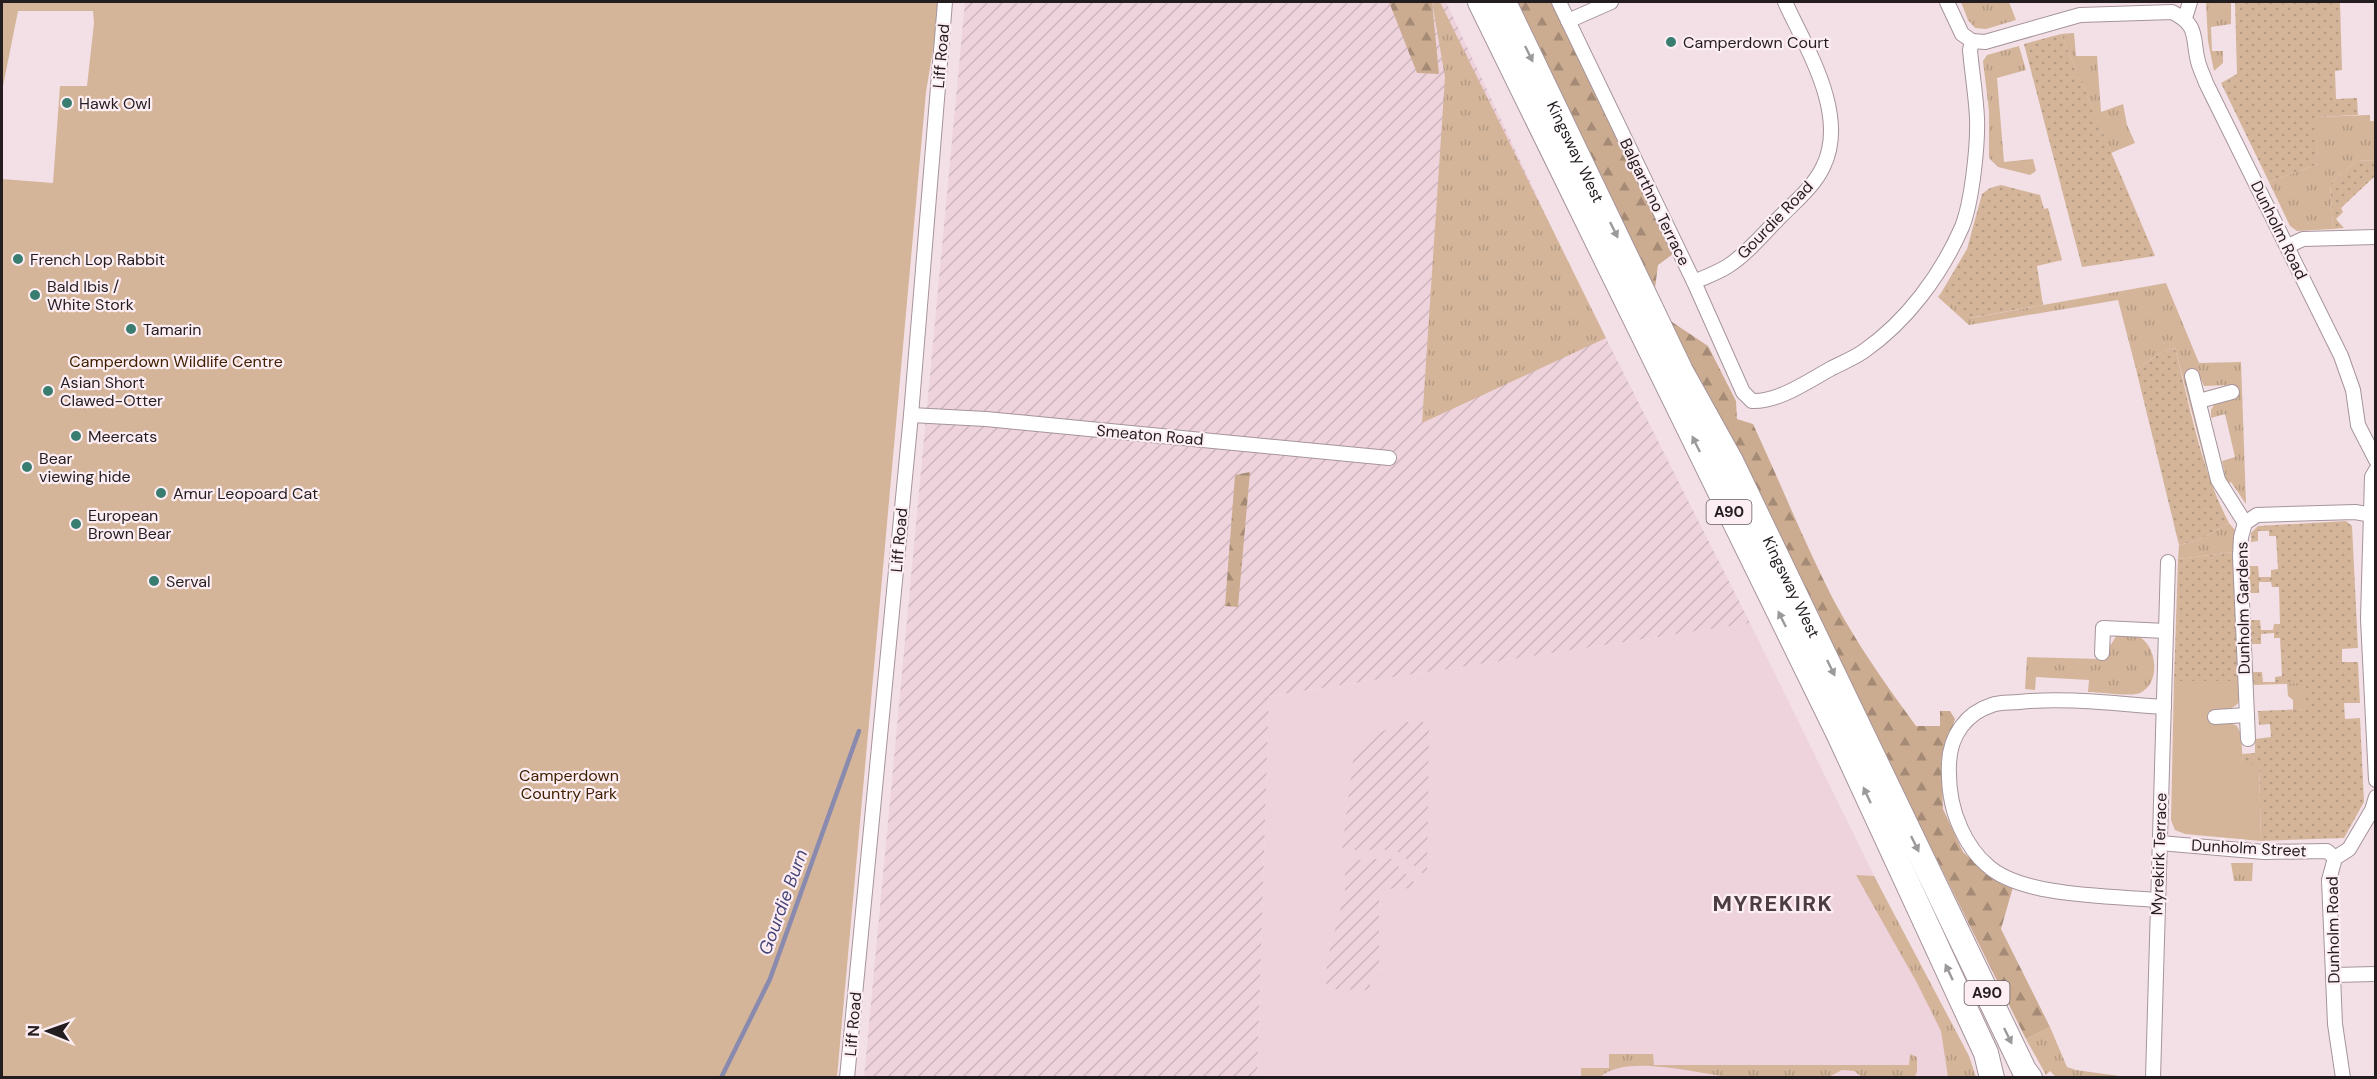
<svg xmlns="http://www.w3.org/2000/svg" width="2377" height="1079" font-family="'DM Sans',sans-serif">
  <style>
    .built { fill: #eed3dd }
    .industrial { fill: url(#industrial-furrows) }
    .grass { fill: url(#grass-tufts) }
    .forest { fill: url(#forest-firs) }
    .park { fill: #d4b59a }
    .garden { fill: url(#garden-dots) }
    .lines { fill: none; stroke-linecap: round; stroke-linejoin: round }
    .stream { stroke: #898aae; stroke-width: 4.5 }
    .minor-casing { stroke: #a6949b; stroke-width: 16 }
    .trunk-casing { stroke: #a6949b; stroke-width: 26 }
    .minor { stroke: #fff; stroke-width: 14 }
    .trunk { stroke: #fff; stroke-width: 24 }
    .oneway { fill: #9c999b }
    .poi-dot { fill: #397d70; stroke: #fdeef4; stroke-width: 2 }
    .labels { text-anchor: middle; dominant-baseline: central; stroke-width: 4.5; stroke-linejoin: round; paint-order: stroke }
    .shield { fill: #fdeef4; stroke: #655c60; stroke-width: 1.5 }
    .shield-label { font-size: 15px; font-weight: bold; fill: #241d20 }
    .poi-label { font-size: 16px; fill: #241d20; stroke: #fdeef4; text-anchor: start }
    .street-label { font-size: 16px; fill: #241d20; stroke: #fdeef4 }
    .park-label { font-size: 16px; fill: #402000; stroke: #fdeef4 }
    .water-label { font-size: 18px; font-style: italic; fill: #464577; stroke: #fdeef4 }
    .district-label { font-size: 22px; font-weight: bold; letter-spacing: 1.5px; fill: #4c3d43; stroke: #fdeef4 }
  </style>
  <defs>
    <pattern id="industrial-furrows" width="10" height="10" patternUnits="userSpaceOnUse" patternTransform="scale(1.5)"><rect width="10" height="10" fill="#eed3dd"/><path d="M-1 1l2-2M0 10L10 0M9 11l2-2" fill="none" stroke="#ccb5bd"/></pattern>
    <pattern id="grass-tufts" width="24" height="20" patternUnits="userSpaceOnUse" patternTransform="scale(1.5)"><rect width="24" height="20" fill="#d4b59a"/><path d="M3 7l-1-3M5 7V3M7 7l1-3M15 17l-1-3M17 17v-4M19 17l1-3" fill="none" stroke="#b69b84"/></pattern>
    <pattern id="forest-firs" width="22" height="20" patternUnits="userSpaceOnUse" patternTransform="scale(1.5)"><rect width="22" height="20" fill="#ccac91"/><path d="M5 1l3.5 6h-7zM16 11l3.5 6h-7z" fill="#a58b76"/></pattern>
    <pattern id="garden-dots" width="8" height="8" patternUnits="userSpaceOnUse" patternTransform="scale(1.5)"><rect width="8" height="8" fill="#d4b59a"/><path d="M2 2h.1M6 6h.1" fill="none" stroke="#b69b84" stroke-width="1.8" stroke-linecap="round"/></pattern>
  </defs>
  <rect width="100%" height="100%" fill="#f3e0e7"/>
  <!-- built -->
  <polygon class="built" points="1750,623 1970,1071 1968,1078 1257,1078 1269,696"/>
  <!-- industrial -->
  <g class="industrial">
    <polygon points="965,2 1446,2 1572,271 1750,623 1269,696 1257,1077 864,1078"/>
    <polygon points="1403,722 1429,722 1427,877 1396,850 1342,850 1354,753 1383,731"/>
    <polygon points="1390,858 1420,888 1379,889 1379,976 1370,977 1370,990 1326,989 1327,961 1345,892 1345,861"/>
  </g>
  <!-- grass -->
  <g class="grass">
    <polygon points="1432,2 1440,2 1606,338 1422,423 1445,77"/>
    <polygon points="1961,2 2009,2 2016,20 1986,29 1975,28 1968,20"/>
    <polygon points="2206,2 2231,2 2231,24 2211,27 2212,51 2223,51 2223,63 2214,71 2208,41"/>
    <polygon points="2074,33 2076,56 2097,56 2101,112 2123,104 2127,125 2135,143 2111,153 2061,34"/>
    <polygon points="2019,46 2026,70 1997,78 2004,162 2033,159 2036,171 2030,175 1998,167 1989,158 1989,111 1983,61 1987,55"/>
    <polygon points="2370,115 2370,121 2375,121 2375,160 2356,161 2330,184 2333,229 2297,231 2290,226 2269,182 2318,164 2316,117"/>
    <polygon points="2166,283 2199,363 2241,362 2246,504 2231,482 2227,484 2222,461 2235,457 2225,414 2211,418 2211,410 2215,403 2234,398 2231,385 2204,386 2199,375 2192,376 2209,466 2207,470 2175,348 2162,352 2136,369 2118,300 1969,325 1938,297 1941,293 1971,318"/>
    <polygon points="2229,523 2235,530 2234,552 2178,559 2179,545 2199,540"/>
    <path d="M2118,633C2124,633 2131,632 2136,635C2157,643 2162,683 2140,693C2130,697 2100,692 2088,692L2089,680L2036,677L2035,690L2025,689L2027,657L2102,659Z"/>
    <polygon points="2287,683 2306,683 2306,709 2293,710 2293,700 2288,696"/>
    <polygon points="2231,863 2253,863 2252,881 2234,881"/>
    <polygon points="1856,875 1874,876 1969,1056 1976,1077 1948,1077 1941,1031 1917,983"/>
    <polygon points="2050,1027 2067,1067 2076,1070 2126,1077 2056,1077 2050,1071 2046,1075 2026,1039"/>
    <path d="M1609,1054H1653L1654,1065H1909L1910,1054L1917,1057V1072L1914,1078L1862,1077L1854,1071L1842,1070L1829,1077C1797,1078 1764,1079 1732,1077C1697,1074 1627,1053 1600,1077H1581V1068H1609Z"/>
  </g>
  <!-- forest -->
  <g class="forest">
    <polygon points="1389,2 1432,2 1439,74 1417,73"/>
    <polygon points="1515,2 1551,2 1673,254 1658,265 1655,288"/>
    <path d="M1669,320L1708,346L1736,401L1737,419L1753,424C1780,482 1804,542 1833,599C1857,644 1886,685 1916,726H1940V711H1950L1955,719L1941,760L1943,809L1963,852L1988,875L2013,887L2001,929L2050,1027L2026,1039Z"/>
    <polygon points="1250,472 1238,607 1225,606 1235,475"/>
  </g>
  <!-- park -->
  <g class="park">
    <polygon points="2,2 941,2 926,92 837,1077 2,1077 2,179 53,183 60,86 87,86 94,23 93,11 18,11 2,91"/>
    <path d="M2174,681H2240C2242,708 2238,708 2212,711L2213,723H2231L2237,726L2241,734L2243,764H2259L2261,841L2185,834L2175,830L2171,820Z"/>
  </g>
  <!-- garden -->
  <g class="garden">
    <polygon points="2235,2 2340,2 2342,70 2335,71 2336,99 2357,98 2358,115 2317,117 2318,164 2269,182 2221,83 2237,74"/>
    <polygon points="2061,34 2155,256 2082,267 2024,44"/>
    <polygon points="2375,160 2375,176 2341,208 2343,212 2336,219 2344,228 2333,229 2330,184 2356,161"/>
    <polygon points="2001,185 2040,195 2044,209 2048,208 2062,260 2037,266 2043,305 1970,318 1941,293 1967,249 1982,194 1990,188"/>
    <path d="M2175,348C2190,407 2201,469 2229,523L2199,540L2179,545L2136,369L2162,352Z"/>
    <polygon points="2346,521 2352,526 2358,648 2342,649 2342,662 2358,662 2360,703 2344,703 2345,719 2360,718 2364,802 2344,838 2261,841 2259,764 2243,765 2242,754 2255,753 2255,739 2271,737 2270,724 2259,725 2258,711 2306,709 2306,683 2254,685 2251,682 2253,672 2262,672 2263,682 2275,682 2275,677 2282,676 2280,638 2274,638 2274,633 2261,634 2261,644 2251,644 2251,620 2260,620 2261,630 2273,630 2274,624 2280,624 2279,587 2272,587 2271,582 2259,582 2259,593 2249,593 2248,566 2258,566 2259,577 2271,577 2271,570 2278,569 2276,536 2269,536 2269,531 2258,531 2258,541 2251,542 2251,533 2258,526"/>
    <polygon points="2234,552 2240,681 2174,681 2178,559"/>
  </g>
  <g class="lines">
    <!-- stream -->
    <polyline class="stream" points="721,1078 770,979 859,731"/>
    <defs>
      <g id="minor">
        <path d="M1559,2L1694,282L1743,392L1752,401C1779,402 1808,381 1832,368C1842,363 1854,358 1864,351C1907,321 1941,275 1962,227C1972,202 1978,145 1977,118C1976,96 1972,73 1970,50L1972,41"/>
        <polyline points="1947,2 1962,34 1972,41"/>
        <polyline points="2185,18 2190,2"/>
        <polyline points="1568,21 1611,2"/>
        <path d="M1972,41L1985,42L2080,15L2172,12C2201,26 2191,39 2199,65C2201,71 2204,77 2206,83L2341,356L2353,390L2358,425L2376,460"/>
        <polyline points="2288,246 2303,239 2376,237"/>
        <path d="M1694,282C1705,277 1717,273 1728,266C1748,253 1764,233 1781,216C1796,201 1814,186 1823,167C1849,115 1806,48 1785,2"/>
        <polyline points="2192,376 2218,480 2245,523"/>
        <polyline points="2199,401 2232,392"/>
        <polyline points="911,415 986,419 1389,458"/>
        <polyline points="2376,470 2372,477 2368,619 2376,780"/>
        <polyline points="2102,653 2103,628 2166,631"/>
        <polyline points="2215,717 2247,715"/>
        <polyline points="2248,739 2240,556 2241,537 2245,523 2257,515 2355,512 2372,515"/>
        <polyline points="2160,843 2264,852 2327,851 2335,858"/>
        <path d="M2158,900C2112,896 2020,897 1987,865C1975,855 1967,842 1961,829C1951,808 1948,786 1949,763C1950,736 1966,713 1992,705C2000,702 2010,703 2019,702C2066,697 2116,704 2164,707"/>
        <polyline points="2334,975 2376,974"/>
        <polyline points="847,1078 911,415 945,2"/>
        <polyline points="2153,1078 2168,562"/>
        <polyline points="2343,1078 2335,1024 2329,880 2335,858 2349,849 2372,810 2376,797"/>
      </g>
      <g id="trunk">
        <polyline points="1480,2 1839,735 1973,1025 1986,1053 1992,1078"/>
        <path id="s1" d="M1504,2L1681,371L1731,461L2024,1070L2030,1078"/>
      </g>
    </defs>
    <!-- minor casing -->
    <use href="#minor" class="minor-casing"/>
    <!-- trunk casing -->
    <use href="#trunk" class="trunk-casing"/>
    <!-- minor -->
    <use href="#minor" class="minor"/>
    <!-- trunk -->
    <use href="#trunk" class="trunk"/>
  </g>
  <!-- one-way arrows -->
  <defs><path id="oneway-solid" d="M-6-.8H1V-3.2L6.5 0L1 3.2V.8H-6Z" transform="scale(1.5)"/></defs>
  <g class="oneway">
    <use href="#oneway-solid" transform="translate(1529 54) rotate(64)"/>
    <use href="#oneway-solid" transform="translate(1614 230) rotate(64)"/>
    <use href="#oneway-solid" transform="translate(1696 444) rotate(-116)"/>
    <use href="#oneway-solid" transform="translate(1782 619) rotate(-116)"/>
    <use href="#oneway-solid" transform="translate(1831 668) rotate(64)"/>
    <use href="#oneway-solid" transform="translate(1867 795) rotate(-115)"/>
    <use href="#oneway-solid" transform="translate(1915 844) rotate(64)"/>
    <use href="#oneway-solid" transform="translate(1949 972) rotate(-115)"/>
    <use href="#oneway-solid" transform="translate(2008 1036) rotate(64)"/>
  </g>
  <!-- markers -->
  <g class="poi-dot">
    <circle cx="1671" cy="42" r="6"/>
    <circle cx="67" cy="103" r="6"/>
    <circle cx="18" cy="259" r="6"/>
    <circle cx="35" cy="295" r="6"/>
    <circle cx="131" cy="329" r="6"/>
    <circle cx="48" cy="391" r="6"/>
    <circle cx="76" cy="436" r="6"/>
    <circle cx="27" cy="467" r="6"/>
    <circle cx="161" cy="493" r="6"/>
    <circle cx="76" cy="524" r="6"/>
    <circle cx="154" cy="581" r="6"/>
  </g>
  <g class="labels">
    <!-- shield labels -->
    <g class="shield">
      <rect x="1706.5" y="500" width="45" height="24" rx="4.5"/>
      <rect x="1964.5" y="981" width="45" height="24" rx="4.5"/>
    </g>
    <g class="shield-label">
      <text x="1729" y="512">A90</text>
      <text x="1987" y="993">A90</text>
    </g>
    <!-- poi labels -->
    <g class="poi-label">
      <text x="1683" y="42">Camperdown Court</text>
      <text x="79" y="103">Hawk Owl</text>
      <text x="30" y="259">French Lop Rabbit</text>
      <text x="47" y="286">Bald Ibis /<tspan x="47" dy="18">White Stork</tspan></text>
      <text x="143" y="329">Tamarin</text>
      <text x="60" y="382">Asian Short<tspan x="60" dy="18">Clawed-Otter</tspan></text>
      <text x="88" y="436">Meercats</text>
      <text x="39" y="458">Bear<tspan x="39" dy="18">viewing hide</tspan></text>
      <text x="173" y="493">Amur Leopoard Cat</text>
      <text x="88" y="515">European<tspan x="88" dy="18">Brown Bear</tspan></text>
      <text x="166" y="581">Serval</text>
    </g>
    <!-- street labels -->
    <g class="street-label">
      <text transform="translate(941 56) rotate(-85)">Liff Road</text>
      <text stroke="none"><textPath href="#s1" startOffset="166">Kingsway West</textPath></text>
      <text transform="translate(1655 202) rotate(64)">Balgarthno Terrace</text>
      <text transform="translate(1775 220) rotate(-46)">Gourdie Road</text>
      <text transform="translate(2279 230) rotate(64)">Dunholm Road</text>
      <text transform="translate(1150 435) rotate(5)">Smeaton Road</text>
      <text transform="translate(899 540) rotate(-85)">Liff Road</text>
      <text stroke="none"><textPath href="#s1" startOffset="652">Kingsway West</textPath></text>
      <text transform="translate(2243 608) rotate(-91)">Dunholm Gardens</text>
      <text transform="translate(2249 848) rotate(3)">Dunholm Street</text>
      <text transform="translate(2159 854) rotate(-88)">Myrekirk Terrace</text>
      <text transform="translate(2333 930) rotate(-91)">Dunholm Road</text>
      <text transform="translate(853 1024) rotate(-85)">Liff Road</text>
    </g>
    <!-- park labels -->
    <g class="park-label">
      <text x="176" y="361">Camperdown Wildlife Centre</text>
      <text x="569" y="775">Camperdown<tspan x="569" dy="18">Country Park</tspan></text>
    </g>
    <!-- water labels -->
    <g class="water-label">
      <text transform="translate(783 902) rotate(-70)">Gourdie Burn</text>
    </g>
    <!-- district labels -->
    <g class="district-label">
      <text x="1773" y="903">MYREKIRK</text>
    </g>
  </g>
  <!-- border -->
  <rect width="2377" height="1079" fill="none" stroke="#241d20" stroke-width="6"/>
  <!-- north arrow -->
  <g transform="translate(48 1031) rotate(271)" stroke="#fdeef4" stroke-width="4.5" paint-order="stroke">
  <path d="M0-4.5L10 22L0 15L-10 22Z" fill="#241d20"/>
  <text y="-9" font-size="16" font-weight="bold" text-anchor="middle" fill="#241d20">N</text>
  </g>
</svg>
